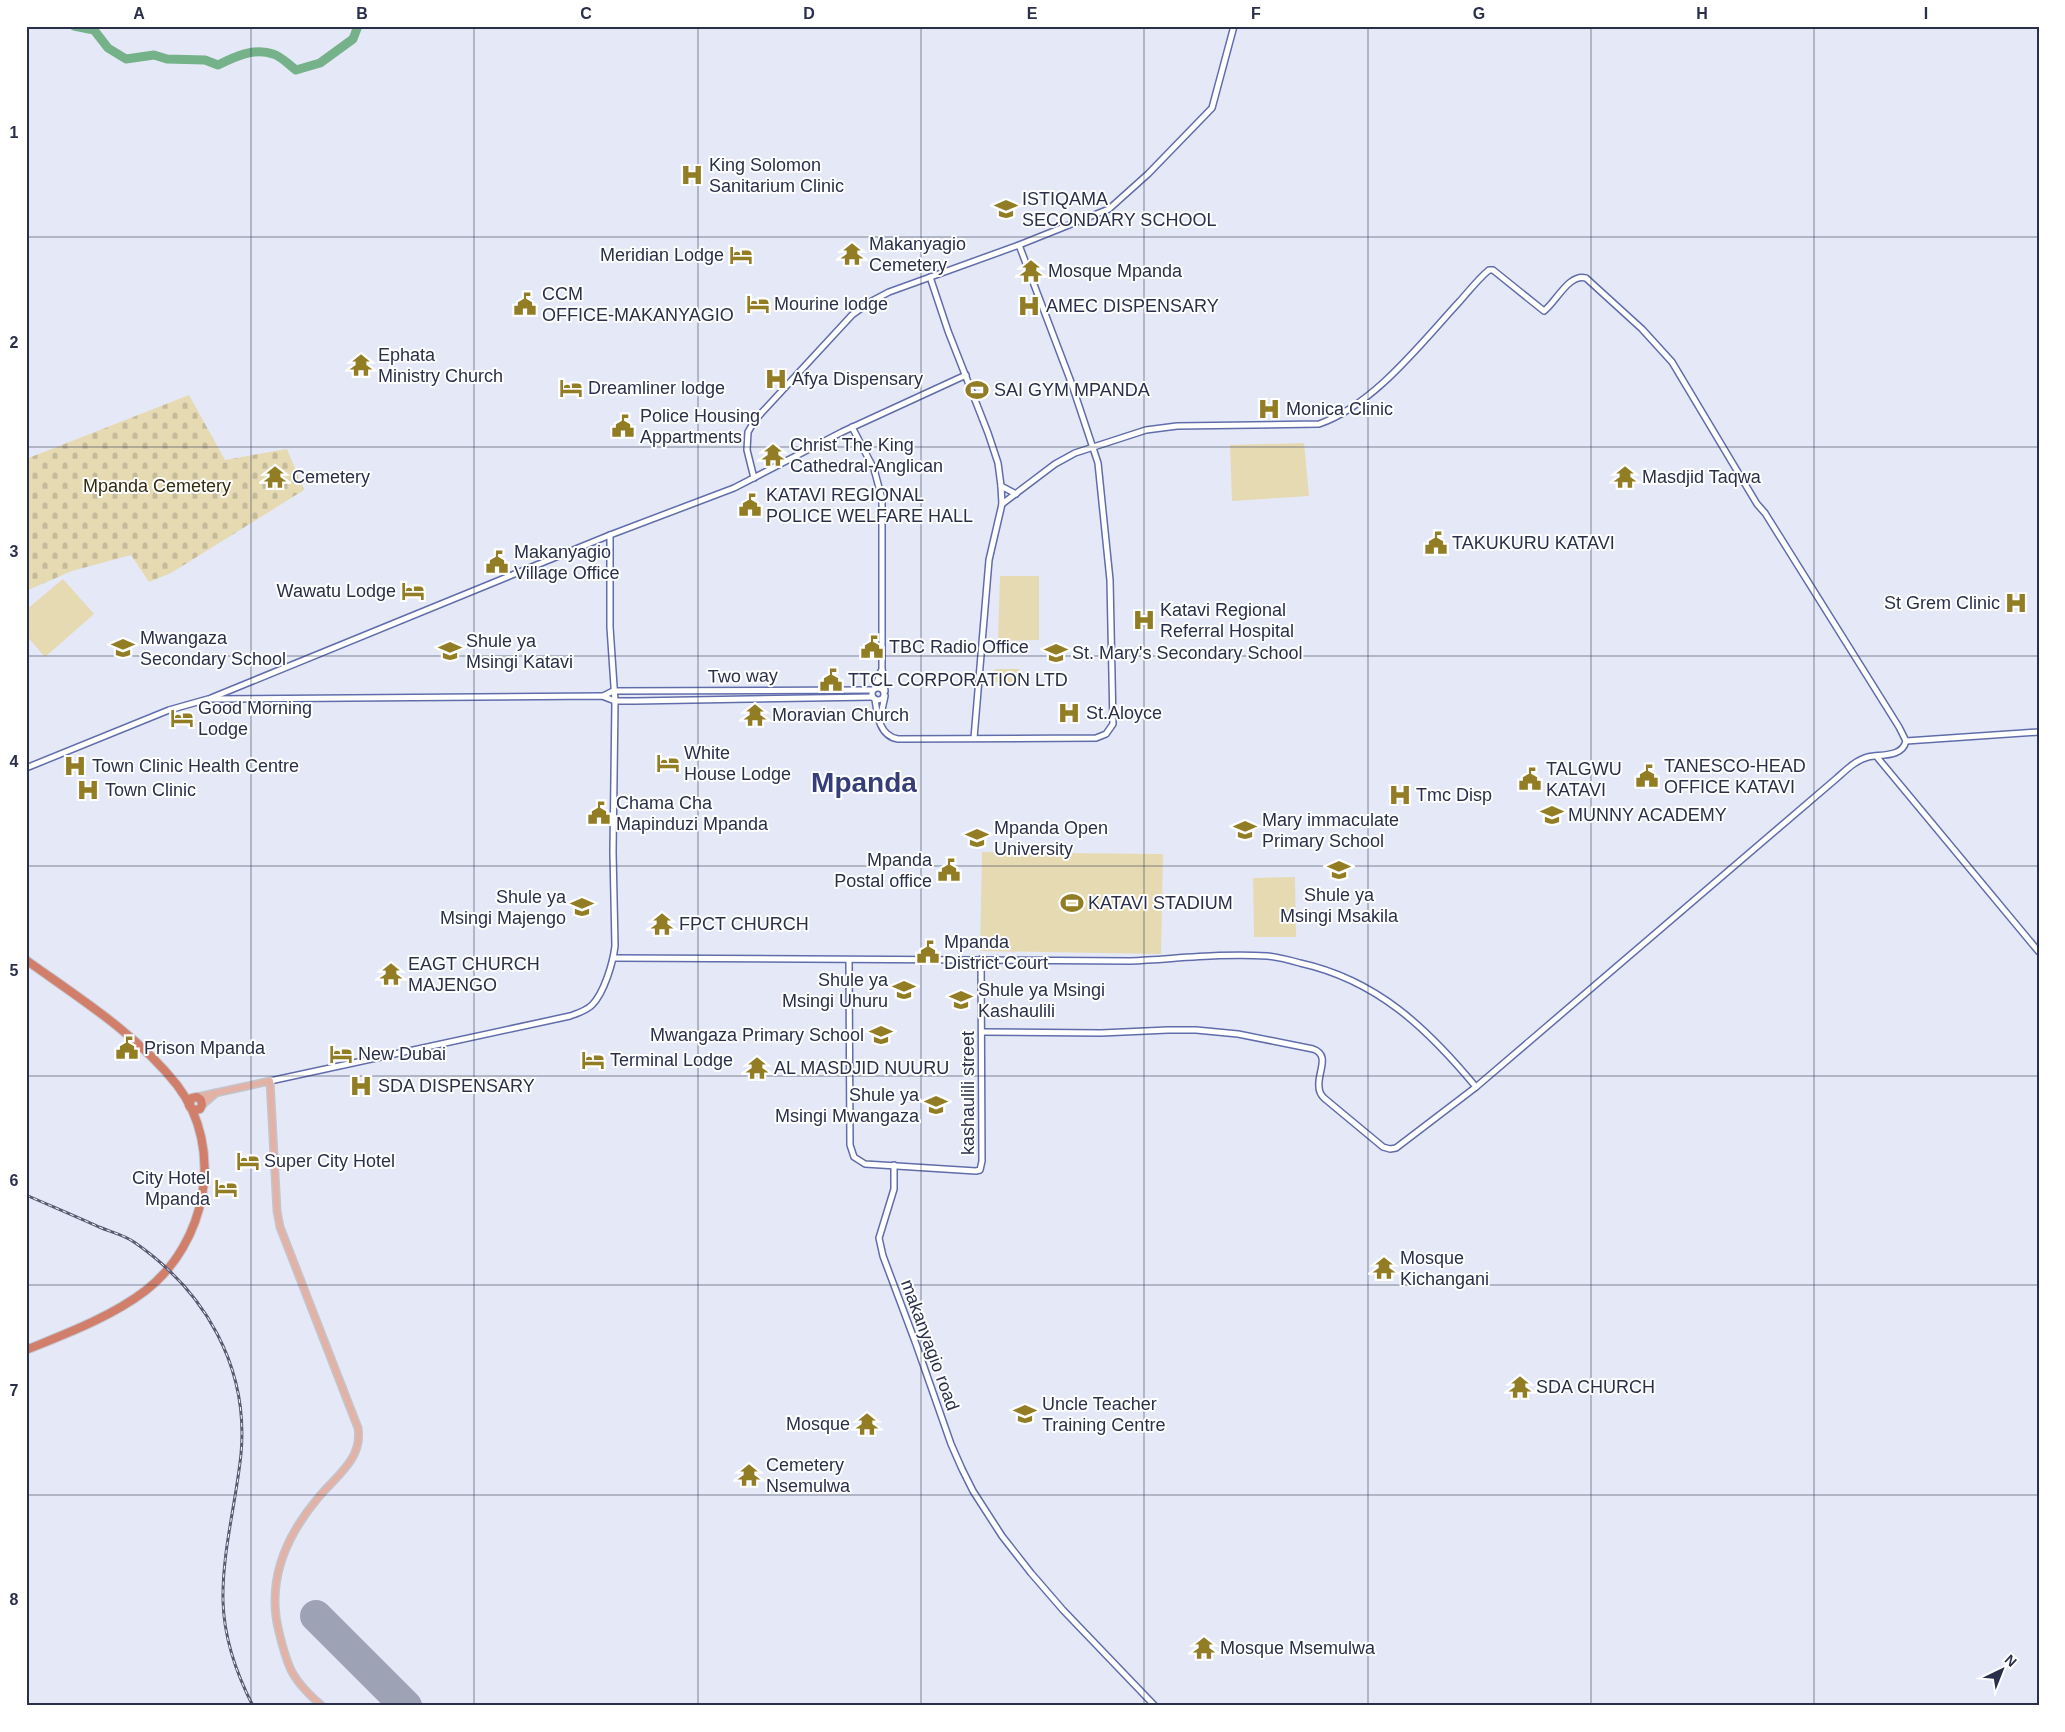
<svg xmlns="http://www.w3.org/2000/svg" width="2065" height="1732" font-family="Helvetica,sans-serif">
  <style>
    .cemetery { fill: url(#cemetery-stones) }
    .pitch { fill: #e6dab2 }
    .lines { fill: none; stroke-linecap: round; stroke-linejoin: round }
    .river { stroke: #75b189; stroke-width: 9 }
    .runway { stroke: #9ea2b5; stroke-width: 32 }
    .minor-casing { stroke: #616dab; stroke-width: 8 }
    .major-casing { stroke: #c3c5cc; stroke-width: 9 }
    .highway-casing { stroke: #c3c5cc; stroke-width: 10 }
    .minor { stroke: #fff; stroke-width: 5 }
    .major { stroke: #e3b2a6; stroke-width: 6 }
    .highway { stroke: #d17f6b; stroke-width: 8 }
    .rail-casing { stroke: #575c73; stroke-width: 3 }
    .rail { stroke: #fff; stroke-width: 1; stroke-dasharray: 4; stroke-linecap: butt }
    .grid { fill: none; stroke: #2a2f4a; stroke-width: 1; stroke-opacity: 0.55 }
    .labels { text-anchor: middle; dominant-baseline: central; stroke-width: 4; stroke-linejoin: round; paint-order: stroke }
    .poi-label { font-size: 18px; fill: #2a2f4a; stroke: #fff; text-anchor: start }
    .park-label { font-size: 18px; fill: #312a0c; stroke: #fff }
    .street-label { font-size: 18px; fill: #2a2f4a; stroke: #fff }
    .town-label { font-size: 28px; font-weight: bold; fill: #353e77; stroke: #fff }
    .neatline { fill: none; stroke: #2a2f4a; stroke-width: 2 }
    .grid-label { font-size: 16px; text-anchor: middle; font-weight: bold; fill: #2a2f4a }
  </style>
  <defs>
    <pattern id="cemetery-stones" width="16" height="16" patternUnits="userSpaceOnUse" patternTransform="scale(1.25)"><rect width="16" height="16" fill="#e6dab2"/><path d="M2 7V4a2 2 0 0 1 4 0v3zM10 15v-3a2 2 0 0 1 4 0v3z" fill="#c5bb9b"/></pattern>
  </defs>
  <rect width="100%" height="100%" fill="#e5e9f7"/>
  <!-- cemetery -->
  <polygon class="cemetery" points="189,395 225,460 287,449 304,490 171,573 149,582 131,555 72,571 26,591 26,459"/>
  <!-- pitch -->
  <g class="pitch">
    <polygon points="1304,443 1309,496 1232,501 1230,445"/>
    <polygon points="1000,576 1039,576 1039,640 998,641"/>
    <polygon points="63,579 94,614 45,657 26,635 26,610"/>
    <polygon points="995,669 1019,669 1019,683 995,682"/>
    <polygon points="982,852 1163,854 1161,954 980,951"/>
    <polygon points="1295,877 1296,937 1254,937 1253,878"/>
  </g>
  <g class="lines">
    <!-- river -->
    <path class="river" d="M74,26L94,30L108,48L126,59L154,55L167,59L205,60L218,65C234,57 255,47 273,54C281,56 289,65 296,70L320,63L353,39L358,26"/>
    <!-- runway -->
    <polyline class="runway" points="316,1616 406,1706"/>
    <defs>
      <g id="minor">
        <polyline points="930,277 948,331 988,433 998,463 1001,486 1002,504 989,560 974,738"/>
        <polyline points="852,427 874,469 882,499 882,668 885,691"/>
        <polyline points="754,478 747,450 748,432 755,420 852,315 870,302 889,292 1019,245 1109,209 1148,174 1212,108 1234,26"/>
        <polyline points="1001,486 1016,494"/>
        <circle cx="878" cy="694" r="6"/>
        <polyline points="875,688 881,671"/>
        <polyline points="603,696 613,691 873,690"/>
        <polyline points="211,698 610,535 734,488 842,432 966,375"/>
        <path d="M875,699C877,714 879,736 898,739L1096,738L1106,734L1113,724L1110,580L1098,463L1071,382L1019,245"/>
        <polyline points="880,719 885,696"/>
        <polyline points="1906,741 2039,732"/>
        <polyline points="1877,757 2039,952"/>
        <polyline points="26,768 169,710 208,699 602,696 615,701 635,701 873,697"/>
        <path d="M614,958L1130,961C1175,959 1221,953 1267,956C1278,957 1289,960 1300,963C1377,980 1427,1028 1476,1087"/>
        <polyline points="849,960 850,1145 854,1157 865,1164 976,1171 980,1170 982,1161 981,959"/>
        <path d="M983,1032L1101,1033L1168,1030H1196L1238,1034L1313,1049C1331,1055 1317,1073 1319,1087C1319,1091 1321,1095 1324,1098L1383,1147L1390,1149L1396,1148L1476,1087L1837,778C1846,770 1856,760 1868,757C1880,754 1902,758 1906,741L1899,727L1765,513L1757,504L1672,362L1642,329L1586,278C1569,273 1556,302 1544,311L1493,270H1489C1478,279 1469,291 1460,301C1421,343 1374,405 1319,424L1177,426L1146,430L1075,453L1055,464L1002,504"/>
        <path d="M270,1081L570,1016C578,1013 586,1011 592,1005C604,993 613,963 615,946L613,852L615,701L610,627V535"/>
        <polyline points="894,1165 894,1189 879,1238 883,1256 916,1344 951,1444 962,1469 973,1491 1002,1536 1031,1573 1063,1610 1155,1706"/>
      </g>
      <g id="major">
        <path d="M197,1097L270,1081L277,1211L280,1227L358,1428C363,1459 336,1476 318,1498C286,1536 266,1581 279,1632C288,1669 292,1680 322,1706"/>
        <polyline points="202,1105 216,1093"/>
      </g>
      <g id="highway">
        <path d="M26,960C79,998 137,1034 177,1085C226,1149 206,1244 145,1291C111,1317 65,1334 26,1350"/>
        <polyline points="189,1105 192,1098 197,1097 201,1100 202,1105 200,1109 195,1110 190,1107"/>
      </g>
    </defs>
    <!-- minor casing -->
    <use href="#minor" class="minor-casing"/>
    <!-- major casing -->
    <use href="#major" class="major-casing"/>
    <!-- highway casing -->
    <use href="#highway" class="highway-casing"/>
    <!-- minor -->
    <use href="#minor" class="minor"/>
    <!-- major -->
    <use href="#major" class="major"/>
    <!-- highway -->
    <use href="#highway" class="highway"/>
    <defs>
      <path id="rail" d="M26,1195C51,1206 75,1216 99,1227C111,1232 124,1235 134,1242C205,1291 249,1367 241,1454C236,1503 222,1552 223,1601C224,1638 236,1673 253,1706"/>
    </defs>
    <!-- rail casing -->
    <use href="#rail" class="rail-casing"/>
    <!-- rail -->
    <use href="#rail" class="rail"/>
  </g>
  <!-- grid -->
  <path class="grid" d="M251,26V1706M474,26V1706M698,26V1706M921,26V1706M1144,26V1706M1368,26V1706M1591,26V1706M1814,26V1706M26,237H2039M26,447H2039M26,656H2039M26,866H2039M26,1076H2039M26,1285H2039M26,1495H2039"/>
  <!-- icons -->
  <defs>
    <symbol id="hospital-bare" viewBox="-9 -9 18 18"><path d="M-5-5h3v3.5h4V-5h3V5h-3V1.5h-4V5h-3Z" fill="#937d24" stroke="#fff" stroke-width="2.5" paint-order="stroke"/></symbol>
    <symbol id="school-bare" viewBox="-9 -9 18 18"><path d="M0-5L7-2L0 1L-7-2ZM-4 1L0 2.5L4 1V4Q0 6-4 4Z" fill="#937d24" stroke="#fff" stroke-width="2.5" paint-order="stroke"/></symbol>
    <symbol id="temple-bare" viewBox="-9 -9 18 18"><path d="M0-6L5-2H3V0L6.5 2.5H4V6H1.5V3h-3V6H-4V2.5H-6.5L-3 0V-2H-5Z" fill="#937d24" stroke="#fff" stroke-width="2.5" paint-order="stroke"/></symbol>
    <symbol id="hotel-bare" viewBox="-9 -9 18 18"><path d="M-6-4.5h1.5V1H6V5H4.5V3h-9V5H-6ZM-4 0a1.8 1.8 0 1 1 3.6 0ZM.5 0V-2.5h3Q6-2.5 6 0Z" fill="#937d24" stroke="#fff" stroke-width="2.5" paint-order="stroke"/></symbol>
    <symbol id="civic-bare" viewBox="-9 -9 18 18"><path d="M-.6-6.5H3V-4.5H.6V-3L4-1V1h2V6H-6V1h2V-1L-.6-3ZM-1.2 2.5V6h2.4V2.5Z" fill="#937d24" stroke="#fff" stroke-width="2.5" paint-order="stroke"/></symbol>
    <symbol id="stadium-bare" viewBox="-9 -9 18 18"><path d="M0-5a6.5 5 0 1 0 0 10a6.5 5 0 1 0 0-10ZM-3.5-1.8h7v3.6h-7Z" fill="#937d24" stroke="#fff" stroke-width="2.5" paint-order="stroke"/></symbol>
    <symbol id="university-bare" viewBox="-9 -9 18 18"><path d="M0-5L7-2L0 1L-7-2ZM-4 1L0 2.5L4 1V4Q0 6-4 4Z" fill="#937d24" stroke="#fff" stroke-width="2.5" paint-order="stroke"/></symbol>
  </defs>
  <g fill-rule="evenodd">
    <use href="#hospital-bare" x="676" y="159" width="32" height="32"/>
    <use href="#school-bare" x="990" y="193" width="32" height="32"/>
    <use href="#temple-bare" x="836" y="238" width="32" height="32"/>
    <use href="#hotel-bare" x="725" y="239" width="32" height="32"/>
    <use href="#temple-bare" x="1015" y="255" width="32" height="32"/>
    <use href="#civic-bare" x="509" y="288" width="32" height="32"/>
    <use href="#hotel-bare" x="742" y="288" width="32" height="32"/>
    <use href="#hospital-bare" x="1013" y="290" width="32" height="32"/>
    <use href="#temple-bare" x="345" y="349" width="32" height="32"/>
    <use href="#hospital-bare" x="760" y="363" width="32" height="32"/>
    <use href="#hotel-bare" x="555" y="372" width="32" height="32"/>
    <use href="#stadium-bare" x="961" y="374" width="32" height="32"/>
    <use href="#hospital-bare" x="1253" y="393" width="32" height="32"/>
    <use href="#civic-bare" x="607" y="410" width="32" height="32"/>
    <use href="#temple-bare" x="757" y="439" width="32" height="32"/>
    <use href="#temple-bare" x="259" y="461" width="32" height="32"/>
    <use href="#temple-bare" x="1609" y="461" width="32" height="32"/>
    <use href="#civic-bare" x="734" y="489" width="32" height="32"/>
    <use href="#civic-bare" x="1420" y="527" width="32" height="32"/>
    <use href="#civic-bare" x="481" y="546" width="32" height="32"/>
    <use href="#hotel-bare" x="397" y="575" width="32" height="32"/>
    <use href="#hospital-bare" x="2000" y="587" width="32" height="32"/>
    <use href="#hospital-bare" x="1128" y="604" width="32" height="32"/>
    <use href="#civic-bare" x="856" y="631" width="32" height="32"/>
    <use href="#school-bare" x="107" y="632" width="32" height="32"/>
    <use href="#school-bare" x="434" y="635" width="32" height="32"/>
    <use href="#school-bare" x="1040" y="637" width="32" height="32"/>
    <use href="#civic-bare" x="815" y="664" width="32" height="32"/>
    <use href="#hospital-bare" x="1053" y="697" width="32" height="32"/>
    <use href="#temple-bare" x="739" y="699" width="32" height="32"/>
    <use href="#hotel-bare" x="166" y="702" width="32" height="32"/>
    <use href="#hotel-bare" x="652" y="747" width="32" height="32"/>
    <use href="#hospital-bare" x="59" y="750" width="32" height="32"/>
    <use href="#civic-bare" x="1631" y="760" width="32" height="32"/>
    <use href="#civic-bare" x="1514" y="763" width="32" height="32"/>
    <use href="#hospital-bare" x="72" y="774" width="32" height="32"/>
    <use href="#hospital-bare" x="1384" y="779" width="32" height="32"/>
    <use href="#civic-bare" x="583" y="797" width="32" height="32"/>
    <use href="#school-bare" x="1536" y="799" width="32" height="32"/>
    <use href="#school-bare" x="1229" y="814" width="32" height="32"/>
    <use href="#university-bare" x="961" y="822" width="32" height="32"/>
    <use href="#civic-bare" x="933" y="854" width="32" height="32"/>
    <use href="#school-bare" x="1323" y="854" width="32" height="32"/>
    <use href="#stadium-bare" x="1056" y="887" width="32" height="32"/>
    <use href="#school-bare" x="566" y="891" width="32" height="32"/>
    <use href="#temple-bare" x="646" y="908" width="32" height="32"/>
    <use href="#civic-bare" x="912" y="936" width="32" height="32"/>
    <use href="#temple-bare" x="375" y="958" width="32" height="32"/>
    <use href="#school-bare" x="888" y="974" width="32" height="32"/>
    <use href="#school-bare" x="945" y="984" width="32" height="32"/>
    <use href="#school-bare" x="865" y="1019" width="32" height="32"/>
    <use href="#civic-bare" x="111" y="1032" width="32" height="32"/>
    <use href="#hotel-bare" x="325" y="1038" width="32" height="32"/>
    <use href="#hotel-bare" x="577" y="1044" width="32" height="32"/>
    <use href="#temple-bare" x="741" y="1052" width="32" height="32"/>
    <use href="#hospital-bare" x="345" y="1070" width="32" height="32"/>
    <use href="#school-bare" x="920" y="1089" width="32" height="32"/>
    <use href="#hotel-bare" x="232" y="1145" width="32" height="32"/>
    <use href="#hotel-bare" x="210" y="1172" width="32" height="32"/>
    <use href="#temple-bare" x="1368" y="1252" width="32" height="32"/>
    <use href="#temple-bare" x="1504" y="1371" width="32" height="32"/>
    <use href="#school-bare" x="1009" y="1398" width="32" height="32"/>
    <use href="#temple-bare" x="851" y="1408" width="32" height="32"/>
    <use href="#temple-bare" x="733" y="1459" width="32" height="32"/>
    <use href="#temple-bare" x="1188" y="1632" width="32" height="32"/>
  </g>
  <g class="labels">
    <!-- poi labels -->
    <g class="poi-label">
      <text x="709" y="165">King Solomon<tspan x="709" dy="21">Sanitarium Clinic</tspan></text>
      <text x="1022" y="199">ISTIQAMA<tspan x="1022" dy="21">SECONDARY SCHOOL</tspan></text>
      <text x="869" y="244">Makanyagio<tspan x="869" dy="21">Cemetery</tspan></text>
      <text x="724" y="255" text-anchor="end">Meridian Lodge</text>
      <text x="1048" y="271">Mosque Mpanda</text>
      <text x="542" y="294">CCM<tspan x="542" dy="21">OFFICE-MAKANYAGIO</tspan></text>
      <text x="774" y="304">Mourine lodge</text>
      <text x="1046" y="306">AMEC DISPENSARY</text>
      <text x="378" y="355">Ephata<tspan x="378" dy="21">Ministry Church</tspan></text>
      <text x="792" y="379">Afya Dispensary</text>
      <text x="588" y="388">Dreamliner lodge</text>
      <text x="994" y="390">SAI GYM MPANDA</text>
      <text x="1286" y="409">Monica Clinic</text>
      <text x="640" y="416">Police Housing<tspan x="640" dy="21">Appartments</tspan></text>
      <text x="790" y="445">Christ The King<tspan x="790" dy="21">Cathedral-Anglican</tspan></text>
      <text x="292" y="477">Cemetery</text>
      <text x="1642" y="477">Masdjid Taqwa</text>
      <text x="766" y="495">KATAVI REGIONAL<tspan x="766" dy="21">POLICE WELFARE HALL</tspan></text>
      <text x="1452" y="543">TAKUKURU KATAVI</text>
      <text x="514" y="552">Makanyagio<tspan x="514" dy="21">Village Office</tspan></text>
      <text x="396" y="591" text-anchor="end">Wawatu Lodge</text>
      <text x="2000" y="603" text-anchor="end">St Grem Clinic</text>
      <text x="1160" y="610">Katavi Regional<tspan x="1160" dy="21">Referral Hospital</tspan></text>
      <text x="140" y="638">Mwangaza<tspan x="140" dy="21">Secondary School</tspan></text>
      <text x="466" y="641">Shule ya<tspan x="466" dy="21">Msingi Katavi</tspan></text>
      <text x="889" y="647">TBC Radio Office</text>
      <text x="1072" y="653">St. Mary's Secondary School</text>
      <text x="848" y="680">TTCL CORPORATION LTD</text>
      <text x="198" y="708">Good Morning<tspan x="198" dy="21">Lodge</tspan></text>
      <text x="1086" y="713">St.Aloyce</text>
      <text x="772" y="715">Moravian Church</text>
      <text x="684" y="753">White<tspan x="684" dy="21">House Lodge</tspan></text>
      <text x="92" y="766">Town Clinic Health Centre</text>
      <text x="1664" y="766">TANESCO-HEAD<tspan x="1664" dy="21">OFFICE KATAVI</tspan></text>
      <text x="1546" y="769">TALGWU<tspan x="1546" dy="21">KATAVI</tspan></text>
      <text x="105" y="790">Town Clinic</text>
      <text x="1416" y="795">Tmc Disp</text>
      <text x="616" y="803">Chama Cha<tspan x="616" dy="21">Mapinduzi Mpanda</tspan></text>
      <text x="1568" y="815">MUNNY ACADEMY</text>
      <text x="1262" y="820">Mary immaculate<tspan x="1262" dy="21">Primary School</tspan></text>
      <text x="994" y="828">Mpanda Open<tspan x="994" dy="21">University</tspan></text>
      <text x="932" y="860" text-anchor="end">Mpanda<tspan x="932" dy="21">Postal office</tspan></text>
      <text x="1339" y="895" text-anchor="middle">Shule ya<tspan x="1339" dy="21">Msingi Msakila</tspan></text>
      <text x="566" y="897" text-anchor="end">Shule ya<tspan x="566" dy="21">Msingi Majengo</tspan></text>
      <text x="1088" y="903">KATAVI STADIUM</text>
      <text x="679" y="924">FPCT CHURCH</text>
      <text x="944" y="942">Mpanda<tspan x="944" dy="21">District Court</tspan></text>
      <text x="408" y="964">EAGT CHURCH<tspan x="408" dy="21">MAJENGO</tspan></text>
      <text x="888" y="980" text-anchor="end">Shule ya<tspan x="888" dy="21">Msingi Uhuru</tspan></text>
      <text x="978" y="990">Shule ya Msingi<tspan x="978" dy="21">Kashaulili</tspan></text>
      <text x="864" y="1035" text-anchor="end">Mwangaza Primary School</text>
      <text x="144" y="1048">Prison Mpanda</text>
      <text x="358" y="1054">New Dubai</text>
      <text x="610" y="1060">Terminal Lodge</text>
      <text x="774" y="1068">AL MASDJID NUURU</text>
      <text x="378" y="1086">SDA DISPENSARY</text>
      <text x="919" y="1095" text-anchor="end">Shule ya<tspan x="919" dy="21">Msingi Mwangaza</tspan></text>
      <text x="264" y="1161">Super City Hotel</text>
      <text x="210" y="1178" text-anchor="end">City Hotel<tspan x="210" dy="21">Mpanda</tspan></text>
      <text x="1400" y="1258">Mosque<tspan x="1400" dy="21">Kichangani</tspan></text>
      <text x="1536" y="1387">SDA CHURCH</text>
      <text x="1042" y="1404">Uncle Teacher<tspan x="1042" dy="21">Training Centre</tspan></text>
      <text x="850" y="1424" text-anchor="end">Mosque</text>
      <text x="766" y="1465">Cemetery<tspan x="766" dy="21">Nsemulwa</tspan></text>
      <text x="1220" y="1648">Mosque Msemulwa</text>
    </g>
    <!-- park labels -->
    <g class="park-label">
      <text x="157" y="486">Mpanda Cemetery</text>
    </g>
    <!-- street labels -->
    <g class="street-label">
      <text transform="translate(743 676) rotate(-1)">Two way</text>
      <text transform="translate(968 1093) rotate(-90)">kashaulili street</text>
      <text transform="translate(930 1345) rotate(70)">makanyagio road</text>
    </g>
    <!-- town labels -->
    <g class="town-label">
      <text x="864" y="782">Mpanda</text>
    </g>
  </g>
  <!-- border -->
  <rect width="2065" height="1732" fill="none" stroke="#ffffff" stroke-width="55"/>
  <!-- north arrow -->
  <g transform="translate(2002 1670) rotate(43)" stroke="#ffffff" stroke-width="4" paint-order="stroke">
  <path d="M0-4L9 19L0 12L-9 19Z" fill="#2a2f4a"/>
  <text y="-8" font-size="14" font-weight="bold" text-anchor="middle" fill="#2a2f4a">N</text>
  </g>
  <rect x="28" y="28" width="2010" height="1676" class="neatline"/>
  <g class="grid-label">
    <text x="139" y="19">A</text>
    <text x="362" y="19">B</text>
    <text x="586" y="19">C</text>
    <text x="809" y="19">D</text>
    <text x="1032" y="19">E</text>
    <text x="1256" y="19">F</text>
    <text x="1479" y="19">G</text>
    <text x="1702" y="19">H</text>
    <text x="1926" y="19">I</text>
    <text x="14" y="138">1</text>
    <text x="14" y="348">2</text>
    <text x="14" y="557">3</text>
    <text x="14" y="767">4</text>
    <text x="14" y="976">5</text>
    <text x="14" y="1186">6</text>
    <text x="14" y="1396">7</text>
    <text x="14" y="1605">8</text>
  </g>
</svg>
